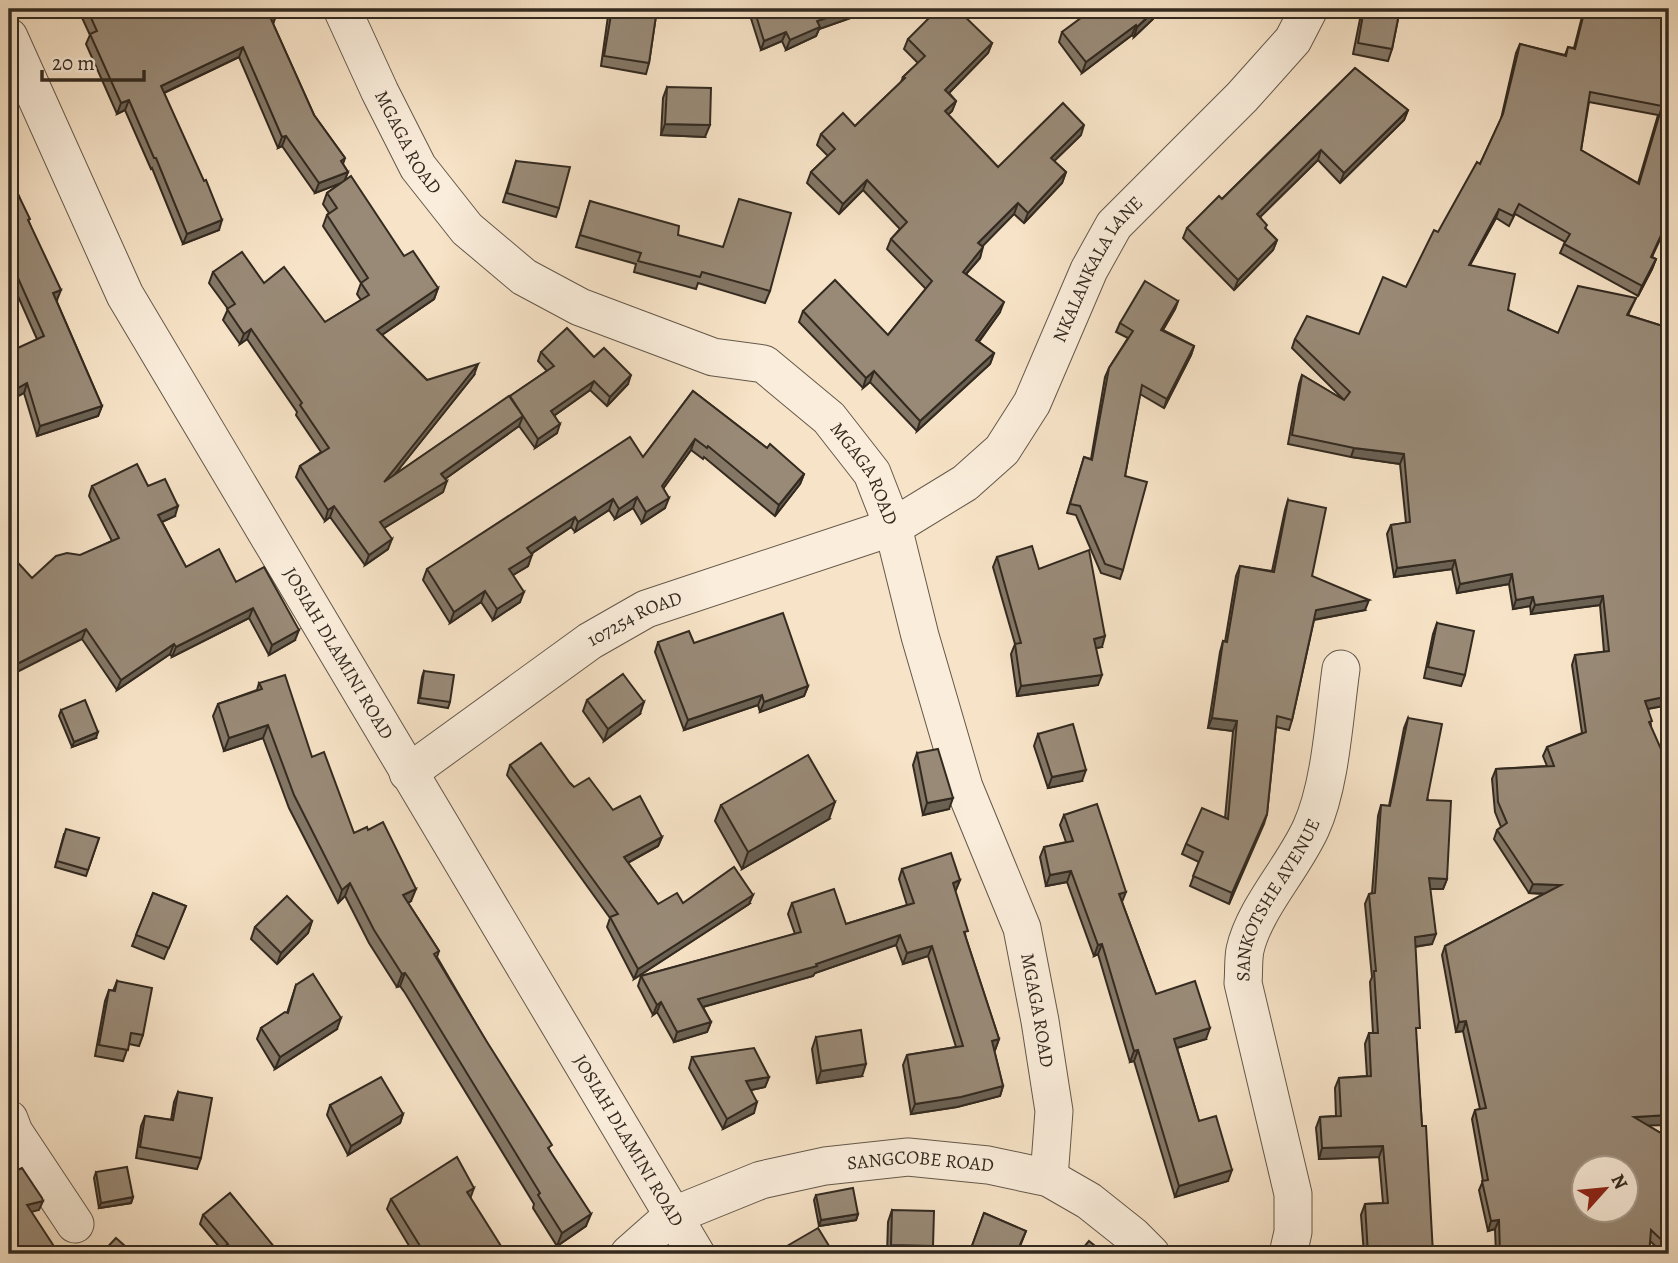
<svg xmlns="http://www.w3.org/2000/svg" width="1678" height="1263" font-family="Alegreya,serif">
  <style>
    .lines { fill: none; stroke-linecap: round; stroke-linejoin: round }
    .minor-casing { stroke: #64584a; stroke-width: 39 }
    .minor { stroke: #faeddb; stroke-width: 37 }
    .wall { fill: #847766; stroke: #332a20; stroke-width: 2; fill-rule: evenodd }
    .shaded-wall { fill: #6b6153; stroke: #332a20; stroke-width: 2 }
    .building { fill: #998a77; stroke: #332a20; stroke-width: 2; fill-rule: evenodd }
    .labels { text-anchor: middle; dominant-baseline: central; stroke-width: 5; stroke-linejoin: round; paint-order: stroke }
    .street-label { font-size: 19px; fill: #332a20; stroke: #faeddb }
  </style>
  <rect width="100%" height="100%" fill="#f7e3c7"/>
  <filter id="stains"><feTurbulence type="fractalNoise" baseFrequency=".00286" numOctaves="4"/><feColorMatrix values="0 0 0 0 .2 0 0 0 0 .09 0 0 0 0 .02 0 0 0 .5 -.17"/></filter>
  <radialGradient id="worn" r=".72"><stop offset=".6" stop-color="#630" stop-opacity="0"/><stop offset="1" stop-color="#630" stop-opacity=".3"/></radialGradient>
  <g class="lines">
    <defs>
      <g id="minor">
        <path id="s1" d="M342,9L380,92L418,167L467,229L524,277L580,307L713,357L764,364L829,418L872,473L893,527L920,636L964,787L1022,928L1040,1021L1054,1111L1049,1178"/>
        <path id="s2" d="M9,37L125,295L696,1254"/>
        <path id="s3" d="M408,773L590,641L646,609L893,527L965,483L1002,450L1032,403L1089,270L1114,225L1242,97L1293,40L1309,9"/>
        <polyline points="9,1119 14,1132 75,1224"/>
        <path id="s4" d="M629,1254L672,1216L761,1180L825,1166L908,1157L988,1165L1049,1178L1089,1201L1133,1236L1151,1254"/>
        <path id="s5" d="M1288,1254L1293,1232V1194L1243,983C1244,972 1243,960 1245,950C1254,909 1293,868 1311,828C1331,784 1334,718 1341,669"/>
      </g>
    </defs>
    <!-- minor casing -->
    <use href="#minor" class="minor-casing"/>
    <!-- minor -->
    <use href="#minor" class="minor"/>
  </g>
  <!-- wall -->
  <g class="wall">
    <polygon points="78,9 292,9 275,18 273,24 314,115 345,158 343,164 348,172 344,181 404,256 438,288 434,299 382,335 427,380 474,375 394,475 547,371 538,361 541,352 594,357 628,384 607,406 590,390 555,415 557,433 535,448 519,426 445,479 443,492 384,528 388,549 365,565 330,517 325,521 296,477 300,466 321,452 296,415 297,412 247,339 240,344 223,320 228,309 209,283 213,272 264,283 325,322 361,300 357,294 361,283 323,226 327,215 329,213 323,204 327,193 341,183 315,193 282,146 278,148 239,57 164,93 219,230 183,244 152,168 151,169 125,110 117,114 86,44 90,35"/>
    <polygon points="609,9 657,9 649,63 646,74 601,66"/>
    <polygon points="748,9 876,9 819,29 816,36 786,50 782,41 761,50"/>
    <polygon points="1157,9 1153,19 1134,37 1132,35 1082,73 1059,42 1062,32"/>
    <polygon points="1362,9 1400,9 1392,49 1388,61 1353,54"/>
    <path d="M1584,9H1669V220L1652,257L1656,259L1652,269L1638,296L1560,253L1565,242L1515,214L1509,226L1496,218L1470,265L1508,310L1558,333L1636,298L1628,315L1669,328V705L1648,709L1651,725L1649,1126L1669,1138V1254H1664L1650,1241L1649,1254H1496L1495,1229L1488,1231L1479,1190L1483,1181L1472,1119L1475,1110L1480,1109L1463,1031L1456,1032L1442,955L1445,946L1544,894L1529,893L1494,839L1497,830L1501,827L1495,812L1492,779L1496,769L1547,766L1543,756L1547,747L1582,733L1572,665L1575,655L1604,652L1600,605L1531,614L1530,606L1513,609L1509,584L1457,593L1452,569L1394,577L1387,534L1391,525L1406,523L1400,464L1351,457L1288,444L1299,384L1302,375L1344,400L1292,348L1295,339L1359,334L1406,287L1480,164L1501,119L1516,53L1520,44L1565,55L1568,47L1574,48ZM1589,102L1658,115L1638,183L1581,150Z"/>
    <polygon points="908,39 992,43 988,53 949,93 956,101 952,111 948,115 998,167 1081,135 1054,161 1066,172 1062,183 1024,223 1014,214 982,246 980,258 966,274 1000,312 979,342 994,353 990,364 917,431 870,382 863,388 799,322 803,311 888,335 926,289 887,249 891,239 900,229 863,190 839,214 807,183 811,172 828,156 817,145 821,134 855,126 901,82 903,77 918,63 904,49"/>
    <polygon points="1355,68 1408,110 1404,120 1340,183 1318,160 1260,217 1266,229 1277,240 1273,250 1234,290 1183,238 1187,228 1222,199"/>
    <polygon points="667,87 705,137 661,135 663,98"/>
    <polygon points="516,161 559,208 556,217 503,202"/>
    <polygon points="9,167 16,183 15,186 29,222 57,300 56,300 102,406 98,416 37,436 24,393 37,339 9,276"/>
    <polygon points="590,201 678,235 770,291 765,303 698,283 696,289 634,272 636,264 576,247"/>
    <polygon points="1178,301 1175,309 1163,330 1194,346 1191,355 1164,408 1140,394 1125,476 1123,570 1120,579 1101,573 1076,515 1067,513 1084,457 1091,459 1105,377 1109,368 1128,338 1116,332 1120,323"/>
    <polygon points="693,391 767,448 804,474 800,484 775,516 704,457 703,459 691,450 663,488 665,508 642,523 633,508 615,519 609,510 575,532 571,527 531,554 528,566 513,575 520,602 493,620 481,602 450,623 423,580 427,569 643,457"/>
    <polygon points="92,486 148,486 175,516 162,522 186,567 236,582 295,640 269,655 249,618 172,657 170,654 117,690 82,639 32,578 112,541 89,496"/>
    <polygon points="1288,500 1312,576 1365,610 1314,620 1292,720 1289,730 1276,727 1267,814 1229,904 1190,886 1199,862 1182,854 1186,844 1225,818 1233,731 1208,728 1220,652 1223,641 1225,642 1236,576 1240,566 1272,571 1285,510"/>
    <polygon points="997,557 1039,569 1102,647 1096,648 1098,685 1017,696 1011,654 1015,644 993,567"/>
    <polygon points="1437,623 1465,675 1461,686 1424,678 1433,634"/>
    <polygon points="658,642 694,643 808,686 804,696 760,712 758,705 684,730 655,652"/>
    <polygon points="424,671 450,702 448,708 418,703 422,677"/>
    <polygon points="259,683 312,757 354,833 411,901 408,903 439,951 437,957 550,1151 586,1226 557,1246 533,1208 534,1204 405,993 400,986 397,987 369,943 345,896 338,903 289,808 263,738 224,751 213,716 218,704 257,690"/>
    <polygon points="587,700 640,714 604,741 583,711"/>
    <polygon points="61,710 96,738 72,747 59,716"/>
    <polygon points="1408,718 1447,879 1443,889 1430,889 1432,944 1415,947 1416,1038 1422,1126 1433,1254 1364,1254 1361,1215 1365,1204 1383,1203 1379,1157 1319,1159 1316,1128 1320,1117 1336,1116 1335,1088 1339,1078 1367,1076 1365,1044 1369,1033 1373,1033 1370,982 1372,977 1365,904 1369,894 1372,893 1378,816 1381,805 1389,806 1404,728"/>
    <polygon points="1038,734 1082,781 1048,788 1034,746"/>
    <polygon points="917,753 949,809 923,815 913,765"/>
    <polygon points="510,765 570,783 574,787 613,810 662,837 658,846 628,863 658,904 683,903 749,904 634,979 607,927 610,918 507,775"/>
    <polygon points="721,805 829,819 742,869 715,821"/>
    <polygon points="1064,815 1122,902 1156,994 1206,1039 1177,1048 1199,1121 1228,1181 1175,1197 1134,1061 1130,1062 1098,954 1094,956 1067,882 1046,886 1040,857 1044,847 1066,842 1060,825"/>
    <polygon points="64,834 99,838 86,876 55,867"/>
    <polygon points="902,869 960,880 955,891 966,938 999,1039 995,1050 994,1050 1003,1086 1000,1096 957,1107 911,1114 903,1065 907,1055 956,1047 928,956 903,964 896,945 815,973 813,976 703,1007 711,1022 707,1032 674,1042 657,1012 653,1015 638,986 641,976 795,934 788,914 792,903 846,924 907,905 899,879"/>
    <polygon points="153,893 186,906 164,959 132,946"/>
    <polygon points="312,921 308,933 277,964 251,939 255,927"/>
    <polygon points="117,981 143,1035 139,1046 129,1044 123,1061 95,1056 105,1001 109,990 113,991"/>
    <polygon points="296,985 337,1029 275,1069 257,1039 261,1028 287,1013"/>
    <polygon points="816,1037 862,1076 817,1083 812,1049"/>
    <polygon points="692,1057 769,1077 765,1087 751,1090 754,1113 723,1129 689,1068"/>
    <polygon points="178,1092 201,1158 197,1169 136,1158 141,1126 145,1116 171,1120 174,1102"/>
    <polygon points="330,1105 403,1114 400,1123 348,1155 327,1115"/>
    <polygon points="96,1172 133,1197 131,1203 99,1208 94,1178"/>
    <polygon points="816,1195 858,1214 856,1220 819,1226 814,1200"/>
    <polygon points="391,1199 506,1254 414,1254 387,1209"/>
    <polygon points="892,1210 933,1246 930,1254 887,1254 888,1222"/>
    <polygon points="984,1213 1026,1231 1017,1254 969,1254"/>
    <polygon points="203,1215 280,1254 221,1249 200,1224"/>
    <polygon points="787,1246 834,1254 784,1254"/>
  </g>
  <!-- shaded-wall -->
  <g class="shaded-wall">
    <polygon points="276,9 292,9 275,18 272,27 267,29 273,11"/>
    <polygon points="853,9 876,9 819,29 816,36 786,50 790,40 817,21"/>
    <polygon points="1157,9 1153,19 1134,37 1137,27"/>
    <polygon points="1136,25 1132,35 1082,73 1086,62"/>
    <polygon points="786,32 782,41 761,50 764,41"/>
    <polygon points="992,43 988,53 942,100 945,90"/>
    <polygon points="243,47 239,57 157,96 161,86"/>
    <polygon points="129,100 125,110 117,114 121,103"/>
    <polygon points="956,101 952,111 941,121 945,111"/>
    <polygon points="1408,110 1404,120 1340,183 1344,173"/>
    <polygon points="665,124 710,125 705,137 661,135"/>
    <polygon points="1084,125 1081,135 1047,168 1051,158"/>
    <polygon points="286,136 282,146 278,148 282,137"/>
    <polygon points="1321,150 1318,160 1253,224 1257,214"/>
    <polygon points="348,172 344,182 315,193 319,183"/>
    <polygon points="1066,172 1062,183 1024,223 1028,213"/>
    <polygon points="867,180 863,190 839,214 843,204"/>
    <polygon points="1018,203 1014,214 975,254 978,243"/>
    <polygon points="1499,209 1496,218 1465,274 1469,265"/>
    <polygon points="222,220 219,230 183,244 187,234"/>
    <polygon points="1277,240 1273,250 1234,290 1238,280"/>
    <polygon points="983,247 980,258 959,282 963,272"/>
    <polygon points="1656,259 1652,269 1638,296 1642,286"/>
    <polygon points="438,288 434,299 373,341 377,330"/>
    <polygon points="61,290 57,300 49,303 53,293"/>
    <polygon points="1178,301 1175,309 1158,338 1161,330"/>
    <polygon points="1004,302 1000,312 972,350 976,340"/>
    <polygon points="251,329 247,339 240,344 244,334"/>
    <polygon points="1194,346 1191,355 1164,408 1167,399"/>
    <polygon points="994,353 990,364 917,431 920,421"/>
    <polygon points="478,364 474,375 380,493 384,482"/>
    <polygon points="874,371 870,382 863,388 866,378"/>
    <polygon points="631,375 628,384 607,406 610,397"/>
    <polygon points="594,381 590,390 548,420 551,411"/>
    <polygon points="27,383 24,393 9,401 9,393"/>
    <polygon points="102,406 98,416 37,436 40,426"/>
    <polygon points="523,416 519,426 438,484 441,474"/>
    <polygon points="560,424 557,433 535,448 538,439"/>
    <polygon points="695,439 691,450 658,496 662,486"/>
    <polygon points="1354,448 1404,454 1400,464 1351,457"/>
    <polygon points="804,474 800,484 775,516 779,505"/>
    <polygon points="447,481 443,492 376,533 380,522"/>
    <polygon points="637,497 633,508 615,519 619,509"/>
    <polygon points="669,498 665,508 642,523 646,512"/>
    <polygon points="613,499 609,510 575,532 578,522"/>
    <polygon points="178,506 175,516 155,525 158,515"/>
    <polygon points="334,506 330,517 325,521 328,510"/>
    <polygon points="575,517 571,527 523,559 527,548"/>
    <polygon points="392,539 388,549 365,565 369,555"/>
    <polygon points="532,555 528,566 505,580 509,569"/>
    <polygon points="1455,560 1452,569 1394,577 1397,568"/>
    <polygon points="1512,574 1509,584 1457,593 1460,584"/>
    <polygon points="485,591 481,602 450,623 454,612"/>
    <polygon points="524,592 520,602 493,620 497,609"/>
    <polygon points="1603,596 1600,605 1531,614 1535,605"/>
    <polygon points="1533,597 1530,606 1513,609 1516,600"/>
    <polygon points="1369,600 1365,610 1312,620 1316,610"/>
    <polygon points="253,608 249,618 172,657 176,647"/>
    <polygon points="86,629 82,639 9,676 9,668"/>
    <polygon points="299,630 295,640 269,655 272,645"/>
    <polygon points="1105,636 1102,647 1091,649 1094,639"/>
    <polygon points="174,644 170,654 117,690 121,680"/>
    <polygon points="1102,675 1098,685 1017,696 1021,686"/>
    <polygon points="808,686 804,696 760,712 764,702"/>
    <polygon points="762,695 758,705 684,730 688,720"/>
    <polygon points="1669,696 1669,705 1641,710 1645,701"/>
    <polygon points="644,702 640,714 604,741 608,729"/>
    <polygon points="1212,718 1237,721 1233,731 1208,728"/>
    <polygon points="268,725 263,738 224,751 229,738"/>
    <polygon points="98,732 96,738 72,747 74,742"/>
    <polygon points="1086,770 1082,781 1048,788 1052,777"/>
    <polygon points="953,798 949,809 923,815 927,803"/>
    <polygon points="835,802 829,819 742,869 748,852"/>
    <polygon points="1267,814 1264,824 1229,904 1232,893"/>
    <polygon points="662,837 658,846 620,867 624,857"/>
    <polygon points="1071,871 1067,882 1046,886 1050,875"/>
    <polygon points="1429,878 1447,879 1443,889 1425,889"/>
    <polygon points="960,880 956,890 949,893 953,883"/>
    <polygon points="350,883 345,896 338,903 342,890"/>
    <polygon points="1533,884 1561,885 1557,894 1529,893"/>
    <polygon points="416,889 411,901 399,908 403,895"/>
    <polygon points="1126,892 1122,902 1119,894"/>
    <polygon points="753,895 749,904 634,979 638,969"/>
    <polygon points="312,921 308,933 277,964 281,953"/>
    <polygon points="1436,934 1432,944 1411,947 1415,937"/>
    <polygon points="900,935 896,945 815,973 813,976 695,1009 698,999 816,964"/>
    <polygon points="1102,944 1098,954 1094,956 1098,945"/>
    <polygon points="932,946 928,956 903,964 907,953"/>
    <polygon points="405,973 400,986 397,987 402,974"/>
    <polygon points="661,1002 657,1012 653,1015 657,1005"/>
    <polygon points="341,1018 337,1029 275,1069 280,1057"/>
    <polygon points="1466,1021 1463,1031 1456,1032 1459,1022"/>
    <polygon points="711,1022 707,1032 674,1042 677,1032"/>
    <polygon points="1210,1028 1206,1039 1170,1050 1174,1039"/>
    <polygon points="999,1039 995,1050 988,1051 992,1041"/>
    <polygon points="1138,1050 1134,1061 1130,1062 1134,1051"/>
    <polygon points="866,1064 862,1076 817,1083 821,1071"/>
    <polygon points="769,1077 765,1087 742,1092 746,1081"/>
    <polygon points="1003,1086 1000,1096 957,1107 911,1114 915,1104"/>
    <polygon points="757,1102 754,1113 723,1129 727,1119"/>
    <polygon points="403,1114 400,1123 348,1155 351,1146"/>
    <polygon points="1669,1115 1669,1125 1631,1126 1634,1117"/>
    <polygon points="1383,1146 1379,1157 1319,1159 1322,1148"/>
    <polygon points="1232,1170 1228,1181 1175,1197 1179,1186"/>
    <polygon points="474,1188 470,1199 467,1192"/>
    <polygon points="133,1197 131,1203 99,1208 101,1203"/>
    <polygon points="43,1201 39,1210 23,1214 27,1205"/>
    <polygon points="591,1214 586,1226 557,1246 562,1233"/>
    <polygon points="858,1214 856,1220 819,1226 821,1220"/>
    <polygon points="1499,1220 1495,1229 1488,1231 1491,1221"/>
    <polygon points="891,1245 933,1246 930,1254 888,1254"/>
  </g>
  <!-- building -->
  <g class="building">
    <polygon points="87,9 276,9 273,11 275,16 271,19 314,115 345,158 341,161 348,172 319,183 286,136 282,137 243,47 161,86 204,181 206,180 222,220 187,234 156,158 154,158 129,100 121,103 90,34 97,31"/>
    <polygon points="612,9 657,9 649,63 604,56"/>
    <polygon points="754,9 853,9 817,21 820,27 790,40 786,32 764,41"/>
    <polygon points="938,9 957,9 992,43 945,90 956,101 945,111 998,167 1063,103 1084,125 1051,158 1066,172 1028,213 1018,203 978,243 983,247 963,272 1004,302 976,340 994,353 920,421 874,371 866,378 803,311 835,280 888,335 932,281 891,239 907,222 867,180 843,204 811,172 835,149 821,134 843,113 855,126 905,78 903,77 925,56 908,39"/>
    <polygon points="1093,9 1156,9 1137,27 1136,25 1086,62 1062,32"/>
    <polygon points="1364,9 1400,9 1392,49 1358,43"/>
    <path d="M1585,9H1669V218L1651,257L1656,259L1642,286L1564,244L1570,234L1519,204L1513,216L1499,209L1469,265L1515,274L1508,310L1558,333L1578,286L1636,298L1627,315L1669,328V696L1645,701L1652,721L1649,722L1669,767V1115L1634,1117L1669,1138V1247L1651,1230L1649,1254H1500L1499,1220L1491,1221L1482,1181L1488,1180L1475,1110L1486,1108L1466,1021L1459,1022L1445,946L1561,885L1533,884L1497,830L1507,823L1498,802L1496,769L1554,766L1547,747L1586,732L1575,655L1609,651L1603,596L1535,605L1533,597L1516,600L1512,574L1460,584L1455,560L1397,568L1391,525L1410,522L1404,454L1354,448L1292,435L1302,375L1344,400L1350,392L1295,339L1307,316L1359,334L1383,277L1406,287L1434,230L1438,232L1477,162L1480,164L1503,114L1520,44L1566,56L1568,47L1575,49ZM1590,92L1662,106L1639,184L1581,150ZM1584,1168H1626V1210H1584Z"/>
    <polygon points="1355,68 1408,110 1344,173 1321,150 1257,214 1267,225 1265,228 1277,240 1238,280 1187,228 1219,196 1222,199"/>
    <polygon points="667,87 711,88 710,125 665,124"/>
    <polygon points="516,161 570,167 559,208 507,193"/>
    <polygon points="9,167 16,183 13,184 30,219 28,220 61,290 53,293 102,406 40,426 27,383 9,393 9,352 44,336 9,258"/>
    <polygon points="351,176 404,256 413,251 438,288 377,330 427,380 478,364 384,482 509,396 523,416 441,474 447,481 380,522 392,539 369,555 334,506 328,510 300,466 329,448 300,405 302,403 251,329 244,334 227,309 235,304 213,272 242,252 264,283 284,267 325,322 369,295 361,283 368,278 327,215 337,208 327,193"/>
    <polygon points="739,199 791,213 770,291 702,272 700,277 638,261 641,253 580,235 590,201 679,226 678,235 723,247"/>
    <polygon points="1145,281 1178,301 1161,330 1194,346 1167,399 1142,385 1125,476 1147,482 1123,570 1105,564 1080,506 1070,504 1084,457 1092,460 1109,368 1133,331 1120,323"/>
    <polygon points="567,328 594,357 604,348 631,375 610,397 594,381 551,411 560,424 538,439 510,396 554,366 541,352"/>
    <polygon points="693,391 767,448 770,444 804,474 779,505 708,446 707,448 695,439 662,486 669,498 646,512 637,497 619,509 613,499 578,522 575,517 527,548 532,555 509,569 524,592 497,609 485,591 454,612 427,569 630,437 643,457"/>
    <polygon points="137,464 148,486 165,479 178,506 158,515 186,567 219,549 236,582 264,567 299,630 272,645 253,608 176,647 174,644 121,680 86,629 9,668 9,553 32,578 56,556 67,553 80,555 119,538 92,486"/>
    <polygon points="1288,500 1326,508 1312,576 1369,600 1316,610 1292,720 1277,716 1267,814 1232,893 1193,876 1203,852 1186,844 1202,808 1228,819 1237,721 1212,718 1223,641 1227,642 1240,566 1274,572"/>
    <polygon points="1032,546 1039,569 1089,550 1105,636 1094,639 1102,675 1021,686 1015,644 1021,643 997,557"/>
    <polygon points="783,613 808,686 764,702 762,695 688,720 658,642 689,631 694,643"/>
    <polygon points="1437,623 1474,631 1465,675 1428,667"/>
    <polygon points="424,671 454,675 450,702 420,698"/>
    <polygon points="623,674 644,702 608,729 587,700"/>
    <polygon points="285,675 312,757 324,752 354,833 367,827 368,830 383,822 416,889 403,895 439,951 434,954 487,1042 552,1145 548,1148 591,1214 562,1233 538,1195 540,1193 410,980 405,973 402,974 374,930 350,883 342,890 294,795 268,725 229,738 218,704 262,689 259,683"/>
    <polygon points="85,700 98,732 74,742 61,710"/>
    <polygon points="1408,718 1442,724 1427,800 1451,801 1447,879 1429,878 1436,934 1415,937 1420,1028 1416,1028 1422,1126 1426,1126 1433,1254 1368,1254 1365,1204 1388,1203 1383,1146 1322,1148 1320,1117 1341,1116 1339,1078 1371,1076 1369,1033 1378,1033 1374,971 1376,971 1369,894 1375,893 1381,805 1390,806"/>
    <polygon points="1073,724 1086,770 1052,777 1038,734"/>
    <polygon points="541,743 570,783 574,787 589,778 613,810 640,796 662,837 624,857 658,904 677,893 683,903 734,867 753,895 638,969 610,917 618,914 510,765"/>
    <polygon points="938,749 953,798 927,803 917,753"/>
    <polygon points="808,755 835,802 748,852 721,805"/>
    <polygon points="1097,804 1126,892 1119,894 1156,994 1195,981 1210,1028 1174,1039 1199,1121 1216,1116 1232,1170 1179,1186 1138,1050 1134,1051 1102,944 1098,945 1071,871 1050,875 1044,847 1073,841 1064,815"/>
    <polygon points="66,829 99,838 88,870 57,861"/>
    <polygon points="951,853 960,880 953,883 968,931 964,932 999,1039 992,1041 1003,1086 961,1097 915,1104 907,1055 963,1046 932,946 907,953 900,935 816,964 817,966 698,999 711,1022 677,1032 661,1002 657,1005 641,976 801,932 792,903 834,889 846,924 914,903 902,869"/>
    <polygon points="153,893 186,906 169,948 136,935"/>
    <polygon points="287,896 312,921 281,953 255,927"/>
    <polygon points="313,974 341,1018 280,1057 261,1028 285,1012 288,1013 296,985"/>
    <polygon points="117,981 152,988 143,1035 131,1033 128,1050 99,1045 109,990 115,991"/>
    <polygon points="861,1030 866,1064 821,1071 816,1037"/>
    <polygon points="754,1048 769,1077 746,1081 757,1102 727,1119 692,1057"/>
    <polygon points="381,1077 403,1114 351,1146 330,1105"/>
    <polygon points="178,1092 212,1098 201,1158 140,1147 145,1116 173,1120"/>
    <polygon points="9,1148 15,1171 22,1168 42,1198 43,1201 27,1205 59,1254 9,1254"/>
    <polygon points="457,1157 474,1188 467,1192 506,1254 425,1254 391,1199"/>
    <polygon points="127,1167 133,1197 101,1203 96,1172"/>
    <polygon points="853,1188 858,1214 821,1220 816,1195"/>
    <polygon points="230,1193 280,1254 215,1254 228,1244 203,1215"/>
    <polygon points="892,1210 934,1211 933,1246 891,1245"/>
    <polygon points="984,1213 1026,1231 1016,1254 992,1254 972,1246"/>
    <polygon points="818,1228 834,1254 792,1254 787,1246"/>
    <polygon points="116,1238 134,1254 101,1254"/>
    <polygon points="1089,1241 1105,1254 1078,1254"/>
  </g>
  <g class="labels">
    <!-- street labels -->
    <g class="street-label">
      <text stroke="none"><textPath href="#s1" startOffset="149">MGAGA ROAD</textPath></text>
      <text stroke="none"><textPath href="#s3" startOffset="889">NKALANKALA LANE</textPath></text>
      <text stroke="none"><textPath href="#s1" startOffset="737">MGAGA ROAD</textPath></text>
      <text stroke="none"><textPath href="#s3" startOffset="275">107254 ROAD</textPath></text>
      <text stroke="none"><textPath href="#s2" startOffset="700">JOSIAH DLAMINI ROAD</textPath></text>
      <text stroke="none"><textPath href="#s5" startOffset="369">SANKOTSHE AVENUE</textPath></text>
      <text stroke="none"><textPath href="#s1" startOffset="1304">MGAGA ROAD</textPath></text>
      <text stroke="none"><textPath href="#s2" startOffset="1267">JOSIAH DLAMINI ROAD</textPath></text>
      <text stroke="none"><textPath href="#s4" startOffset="315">SANGCOBE ROAD</textPath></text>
    </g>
  </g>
  <!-- margin -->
  <rect width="1678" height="1263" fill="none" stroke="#f7e3c7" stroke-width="35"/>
  <rect x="10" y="10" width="1657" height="1242" fill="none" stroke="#332a20" stroke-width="3.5"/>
  <rect x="18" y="18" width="1643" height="1228" fill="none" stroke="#332a20" stroke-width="2"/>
  <!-- north arrow -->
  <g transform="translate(1605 1189) rotate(63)"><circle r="33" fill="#faeddb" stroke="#aa9f90" stroke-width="2"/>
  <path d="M0-5L12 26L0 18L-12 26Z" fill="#8f2418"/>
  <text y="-10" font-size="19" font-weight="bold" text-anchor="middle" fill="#332a20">N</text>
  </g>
  <!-- scale -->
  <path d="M42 70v10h102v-10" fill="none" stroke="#332a20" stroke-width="3.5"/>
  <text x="52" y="70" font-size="21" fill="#332a20" stroke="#faeddb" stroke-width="5" paint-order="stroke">20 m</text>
  <rect width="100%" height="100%" filter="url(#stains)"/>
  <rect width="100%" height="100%" fill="url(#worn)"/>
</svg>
